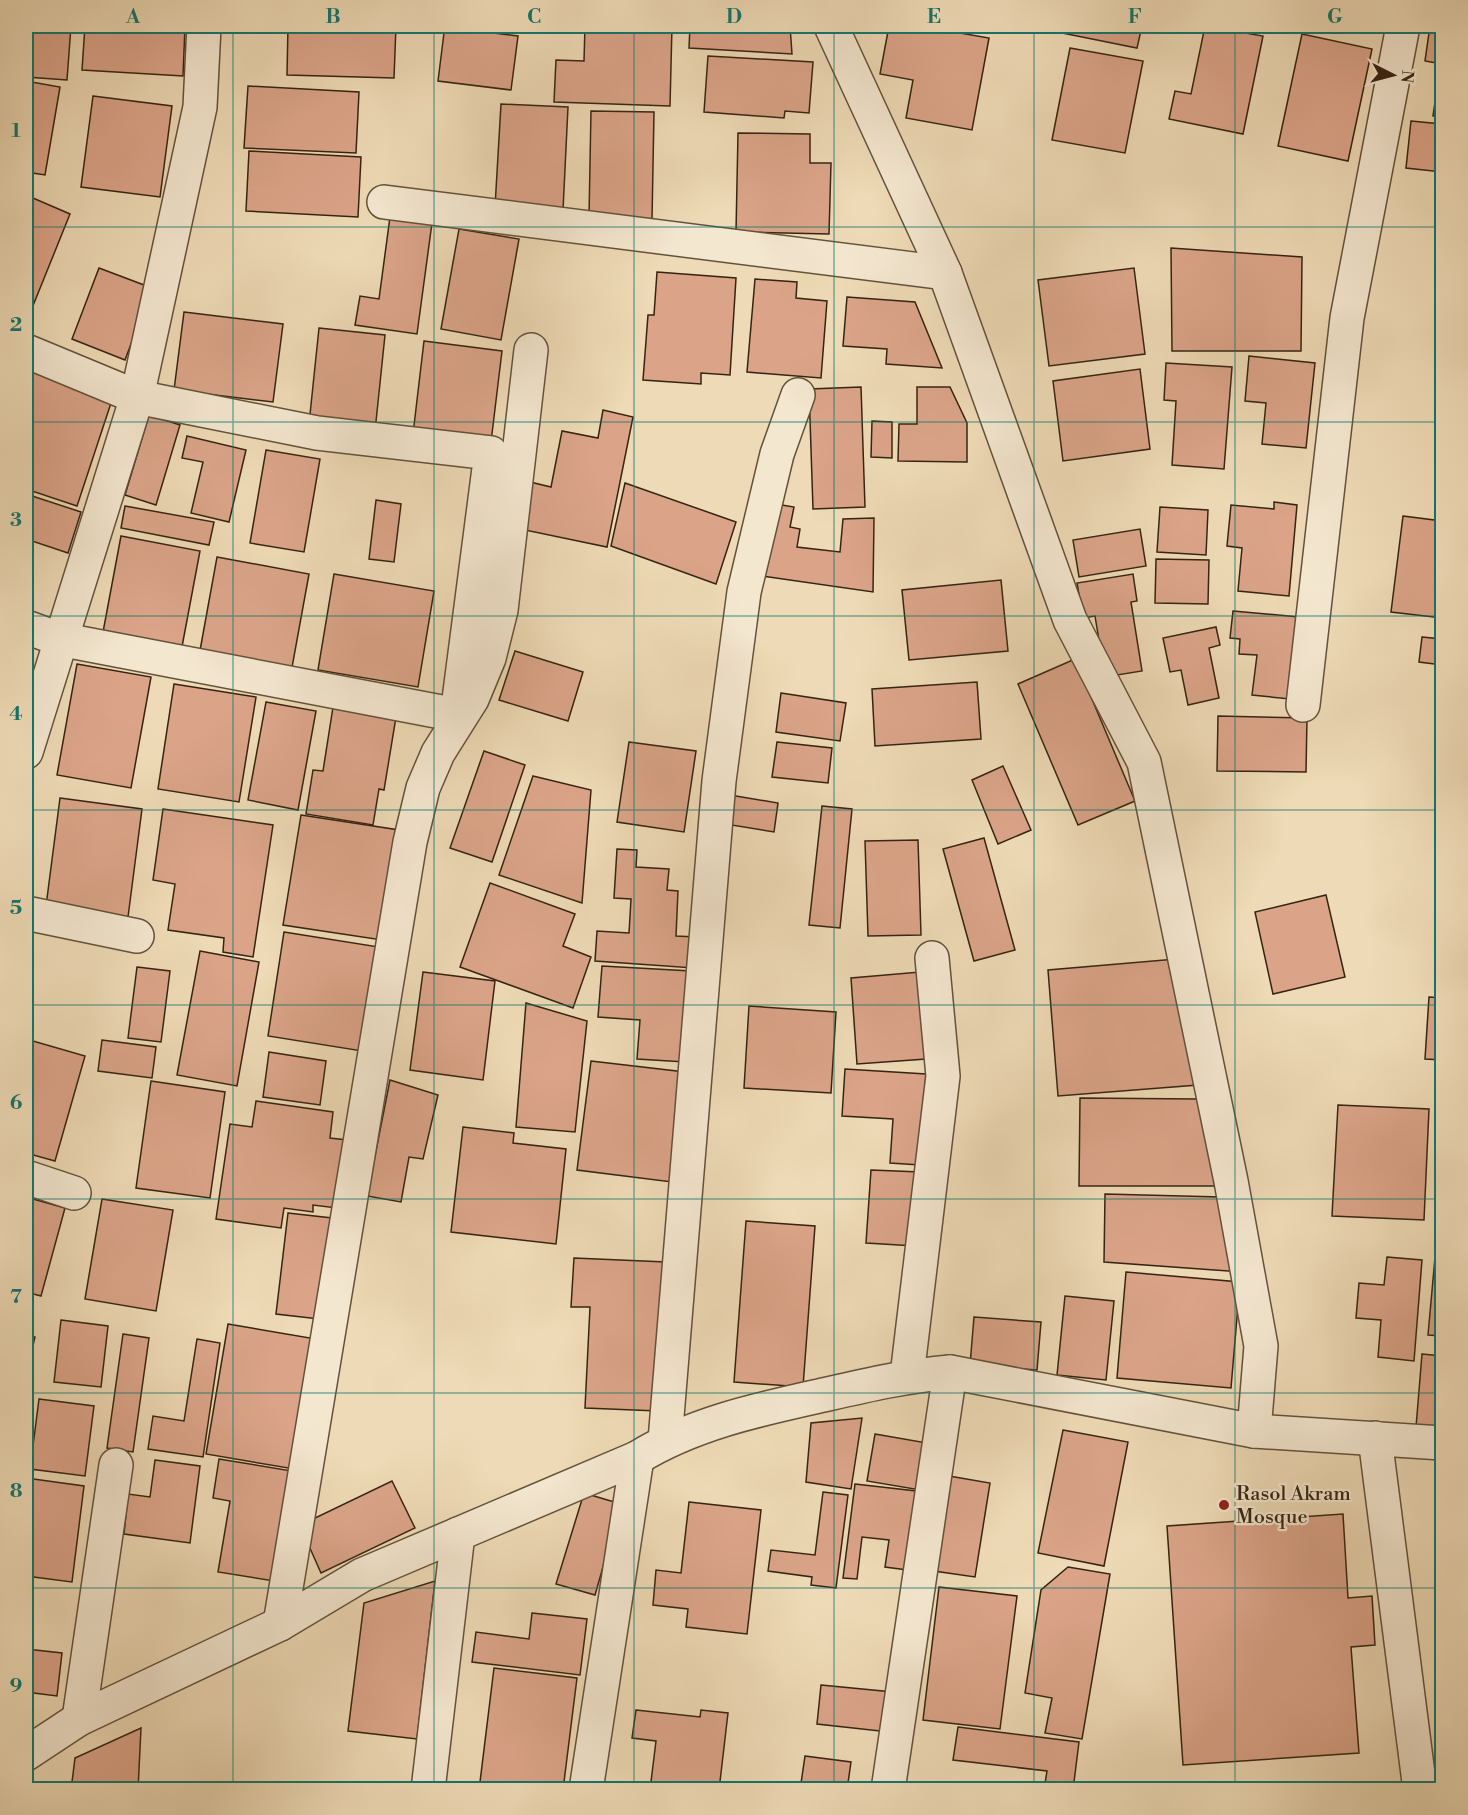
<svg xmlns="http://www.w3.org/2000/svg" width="1468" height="1815" font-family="'Libre Bodoni',serif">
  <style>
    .building { fill: #dba489; stroke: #352411; stroke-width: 1.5 }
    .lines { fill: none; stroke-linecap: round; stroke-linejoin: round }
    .street-casing { stroke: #63523a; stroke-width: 36 }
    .street { stroke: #f4e7d0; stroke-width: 33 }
    .grid { fill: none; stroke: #0f766e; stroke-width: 1.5; stroke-opacity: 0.55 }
    .poi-dot { fill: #8f2418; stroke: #f4e7d0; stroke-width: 2 }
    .labels { text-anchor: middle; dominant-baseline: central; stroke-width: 4.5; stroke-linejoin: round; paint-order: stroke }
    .poi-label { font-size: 20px; fill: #352411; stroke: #f4e7d0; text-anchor: start }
    .neatline { fill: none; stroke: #0f766e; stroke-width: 2 }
    .grid-label { font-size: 20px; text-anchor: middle; font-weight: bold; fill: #0f766e }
  </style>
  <rect width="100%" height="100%" fill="#eedab6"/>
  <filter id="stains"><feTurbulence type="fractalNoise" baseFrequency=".00333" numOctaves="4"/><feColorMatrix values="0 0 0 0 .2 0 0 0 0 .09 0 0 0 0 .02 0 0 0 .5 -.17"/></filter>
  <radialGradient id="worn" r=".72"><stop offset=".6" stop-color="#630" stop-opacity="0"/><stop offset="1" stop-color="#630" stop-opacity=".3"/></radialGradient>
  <!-- building -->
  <g class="building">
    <polygon points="26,26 71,26 67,80 26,77"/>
    <polygon points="85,26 185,26 183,76 82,70"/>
    <polygon points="288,26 396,26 394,78 287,75"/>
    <polygon points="431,26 478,26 477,31 518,36 511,90 438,81 444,33 430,31"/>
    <polygon points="585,26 672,26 670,106 554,102 556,60 584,61"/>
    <polygon points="690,26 790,26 792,54 689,48"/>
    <polygon points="889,26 920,26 989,38 972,130 906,118 913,80 880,74"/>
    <polygon points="1048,26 1142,26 1137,48 1047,30"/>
    <polygon points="1205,26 1263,36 1243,134 1169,119 1175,91 1191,94"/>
    <polygon points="1416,26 1442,26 1442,64 1425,61 1429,33 1415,31"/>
    <polygon points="1302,34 1372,49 1348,161 1278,146"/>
    <polygon points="1070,48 1143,61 1125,153 1052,140"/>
    <polygon points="708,56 813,62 809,113 785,111 784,118 704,112"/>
    <polygon points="1440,69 1442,69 1442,118 1433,116"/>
    <polygon points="26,81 60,87 45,175 26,172"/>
    <polygon points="248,86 359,92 356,153 244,148"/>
    <polygon points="93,96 172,106 160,197 81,187"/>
    <polygon points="501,104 568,107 563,210 495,207"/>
    <polygon points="591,111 654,112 652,219 589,217"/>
    <polygon points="1411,121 1442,124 1442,172 1406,168"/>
    <polygon points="738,133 810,134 810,163 831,163 829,234 736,232"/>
    <polygon points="249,151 361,157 358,217 246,211"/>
    <polygon points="26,195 70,214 26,323"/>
    <polygon points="390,217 432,223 417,334 355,325 360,296 379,299"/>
    <polygon points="459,229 519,239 501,340 441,329"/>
    <polygon points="1171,248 1302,257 1301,351 1172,351"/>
    <polygon points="99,268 152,288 125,360 72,339"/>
    <polygon points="1134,268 1145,354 1049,366 1038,280"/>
    <polygon points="657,272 736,278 730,375 701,373 701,384 643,380 648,315 654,315"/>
    <polygon points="755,279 797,282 796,298 827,301 821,378 747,372"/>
    <polygon points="847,297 915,302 942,368 886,364 887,349 843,346"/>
    <polygon points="184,312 283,324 273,402 174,390"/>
    <polygon points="319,328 385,335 375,431 309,424"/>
    <polygon points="424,341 502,351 491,442 413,434"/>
    <polygon points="1249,356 1315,363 1306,448 1262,444 1266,403 1245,401"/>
    <polygon points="1166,363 1232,367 1224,469 1172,465 1176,401 1164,400"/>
    <polygon points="26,365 114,394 77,506 26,489"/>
    <polygon points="1140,369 1150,449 1063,461 1053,381"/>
    <polygon points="861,387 865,507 813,509 809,389"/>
    <polygon points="917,387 950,387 967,423 967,462 898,461 899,424 917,424"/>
    <polygon points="603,410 633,417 607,547 520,529 530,482 551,487 562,431 598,438"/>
    <polygon points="149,415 180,425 156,505 125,495"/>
    <polygon points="872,421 892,422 892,458 871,457"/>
    <polygon points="187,436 246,450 229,522 191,513 203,462 182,458"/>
    <polygon points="266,450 320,459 304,552 250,543"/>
    <polygon points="625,483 736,522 716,584 611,546"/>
    <polygon points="26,494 81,512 68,553 26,539"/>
    <polygon points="376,500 401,504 394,562 369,559"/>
    <polygon points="1274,502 1297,505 1289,596 1238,591 1242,548 1227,546 1231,505 1274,509"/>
    <polygon points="776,504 794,507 790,527 800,529 797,547 840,552 843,519 874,518 873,592 762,576"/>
    <polygon points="125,506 214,522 209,545 121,528"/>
    <polygon points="1160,507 1208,510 1206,555 1157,552"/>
    <polygon points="1403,516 1442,521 1442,618 1391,612"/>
    <polygon points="1140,529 1146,566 1079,577 1073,540"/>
    <polygon points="121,536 200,551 181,652 103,632"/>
    <polygon points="217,557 309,574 291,673 199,656"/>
    <polygon points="1156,559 1209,560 1208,604 1155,603"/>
    <polygon points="334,574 434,591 418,687 318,670"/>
    <polygon points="1133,574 1137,601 1131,602 1142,671 1105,677 1095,616 1083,618 1077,583"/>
    <polygon points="1001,580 1008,651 909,660 902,590"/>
    <polygon points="1233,611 1299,617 1290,699 1252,695 1257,655 1239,654 1240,639 1230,638"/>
    <polygon points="1216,627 1220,645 1209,648 1219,698 1188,705 1181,670 1170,672 1163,638"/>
    <polygon points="1422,637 1442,639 1442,665 1419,662"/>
    <polygon points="515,651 583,672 568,721 499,700"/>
    <polygon points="1075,659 1135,801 1078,825 1018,684"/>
    <polygon points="77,664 151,677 131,788 57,775"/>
    <polygon points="26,666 32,669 26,686"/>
    <polygon points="977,682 981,739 875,746 872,689"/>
    <polygon points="174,684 256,697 239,802 158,789"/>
    <polygon points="781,693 846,703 840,741 776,732"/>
    <polygon points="266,702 316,711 298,810 248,800"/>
    <polygon points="333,707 396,717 384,790 379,789 373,825 306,814 313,770 323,771"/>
    <polygon points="1218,716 1307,718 1306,772 1217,771"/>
    <polygon points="629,742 696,751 684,832 617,822"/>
    <polygon points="777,742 832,748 828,783 772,777"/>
    <polygon points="484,751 525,765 492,862 450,848"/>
    <polygon points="1003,766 1031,830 998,844 972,780"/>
    <polygon points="533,776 591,790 582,903 499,875"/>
    <polygon points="724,794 778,803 774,832 719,823"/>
    <polygon points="60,798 142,809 128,917 46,906"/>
    <polygon points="822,806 852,809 840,928 809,925"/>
    <polygon points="163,809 273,825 253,957 223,952 224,938 168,930 175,884 153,880"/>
    <polygon points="301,815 399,830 382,940 283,925"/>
    <polygon points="984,838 1015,950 974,961 943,849"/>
    <polygon points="918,840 921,935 868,936 865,841"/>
    <polygon points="617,849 637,850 636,867 669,869 667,890 678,891 676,936 696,937 694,968 595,961 597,931 629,933 631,899 614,898"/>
    <polygon points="490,883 575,914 563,946 591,957 573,1008 460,967"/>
    <polygon points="1326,895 1345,977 1273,994 1255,912"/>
    <polygon points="284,932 379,947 362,1051 268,1036"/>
    <polygon points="200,951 259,962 237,1086 177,1075"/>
    <polygon points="1176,959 1198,1085 1058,1096 1048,970"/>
    <polygon points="602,966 691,971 685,1062 637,1059 640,1020 598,1017"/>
    <polygon points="137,967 170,971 161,1042 128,1038"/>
    <polygon points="423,972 495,981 483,1080 410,1070"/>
    <polygon points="920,972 926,1059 857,1064 851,978"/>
    <polygon points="1429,997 1442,998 1442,1060 1425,1059"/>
    <polygon points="526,1003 587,1021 575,1132 516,1127"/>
    <polygon points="749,1006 836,1012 831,1093 744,1088"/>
    <polygon points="26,1039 85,1056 55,1161 26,1153"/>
    <polygon points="102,1040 156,1047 152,1078 98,1071"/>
    <polygon points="269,1052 326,1061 320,1105 263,1097"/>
    <polygon points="591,1061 685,1072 672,1182 577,1170"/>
    <polygon points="845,1069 926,1074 920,1165 890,1163 893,1119 842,1116"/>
    <polygon points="390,1080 438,1095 423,1159 409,1157 401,1202 367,1196"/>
    <polygon points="151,1081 225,1092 210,1198 136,1188"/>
    <polygon points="1080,1098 1197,1099 1218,1186 1079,1186"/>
    <polygon points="256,1101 333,1112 330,1138 347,1140 337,1208 313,1205 313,1212 284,1208 281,1228 216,1219 230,1124 252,1127"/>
    <polygon points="1338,1105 1429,1109 1424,1220 1332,1216"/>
    <polygon points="463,1127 514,1133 513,1143 566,1149 556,1244 451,1232"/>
    <polygon points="871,1170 920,1172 915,1246 866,1243"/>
    <polygon points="1105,1194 1221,1197 1242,1272 1104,1262"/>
    <polygon points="26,1197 65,1208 41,1296 26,1292"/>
    <polygon points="102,1199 173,1210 156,1311 85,1299"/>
    <polygon points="288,1213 332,1218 319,1319 276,1314"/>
    <polygon points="1439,1213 1442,1213 1442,1336 1428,1335"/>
    <polygon points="746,1221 815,1226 803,1387 734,1382"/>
    <polygon points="1387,1257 1422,1260 1414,1361 1378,1357 1381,1320 1356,1318 1359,1283 1384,1285"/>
    <polygon points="574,1258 666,1262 658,1411 585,1408 590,1307 571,1307"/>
    <polygon points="1126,1272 1240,1282 1231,1388 1117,1378"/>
    <polygon points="1065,1296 1114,1301 1106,1380 1057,1375"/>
    <polygon points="974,1317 1041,1322 1037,1370 970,1365"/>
    <polygon points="61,1320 108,1326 101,1387 54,1382"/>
    <polygon points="228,1324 316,1339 294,1469 206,1454"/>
    <polygon points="123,1334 149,1338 133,1452 107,1448"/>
    <polygon points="26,1335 35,1337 26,1374"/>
    <polygon points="197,1339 220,1343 203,1457 148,1449 153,1416 184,1421"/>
    <polygon points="1422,1354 1442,1356 1442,1429 1416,1427"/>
    <polygon points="39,1399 94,1406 85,1476 30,1469"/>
    <polygon points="862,1418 851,1489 806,1482 811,1423"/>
    <polygon points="1063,1430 1128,1442 1104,1566 1038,1553"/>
    <polygon points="875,1434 933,1444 926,1491 867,1481"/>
    <polygon points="219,1459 292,1471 274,1581 218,1572 230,1501 213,1498"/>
    <polygon points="155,1460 200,1466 190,1543 124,1534 128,1494 150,1497"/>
    <polygon points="949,1476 990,1483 975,1577 934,1571"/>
    <polygon points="26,1478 84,1486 72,1582 26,1576"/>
    <polygon points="392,1481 415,1528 321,1573 309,1546 313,1519"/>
    <polygon points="855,1484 925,1492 915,1571 885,1567 889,1540 862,1537 857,1579 843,1578"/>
    <polygon points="823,1492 848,1495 836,1588 811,1585 812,1577 768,1571 771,1550 815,1555"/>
    <polygon points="584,1493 621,1504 595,1595 556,1584"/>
    <polygon points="689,1502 761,1510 747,1634 686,1627 688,1609 653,1605 656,1570 681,1573"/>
    <polygon points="1343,1514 1348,1598 1372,1596 1375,1645 1351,1647 1359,1753 1183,1765 1167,1526"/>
    <polygon points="1068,1567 1110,1574 1082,1739 1045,1733 1052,1698 1025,1693 1041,1590"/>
    <polygon points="435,1581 417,1739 348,1731 364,1603"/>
    <polygon points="939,1587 1017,1596 1000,1729 923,1720"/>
    <polygon points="532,1613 587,1619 580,1675 472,1662 476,1632 529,1639"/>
    <polygon points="26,1649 62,1653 57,1696 26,1692"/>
    <polygon points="494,1668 577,1678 563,1790 480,1782"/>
    <polygon points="821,1685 893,1692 889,1732 817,1724"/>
    <polygon points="636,1710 700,1717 701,1710 728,1713 719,1790 650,1790 656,1741 632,1738"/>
    <polygon points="1437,1722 1442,1722 1442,1790 1441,1790"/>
    <polygon points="958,1727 1079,1742 1073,1790 1044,1790 1047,1771 953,1760"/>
    <polygon points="141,1728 138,1790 71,1790 75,1758"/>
    <polygon points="805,1756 851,1762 847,1790 800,1790"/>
  </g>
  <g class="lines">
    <defs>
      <g id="street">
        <polyline points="831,26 945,273 1070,620 1144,762 1231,1181 1261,1346 1254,1431"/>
        <polyline points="384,202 945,273"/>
        <polyline points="26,351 137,397 317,433 491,453 457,715 59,639 26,627"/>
        <polyline points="1303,705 1347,318 1403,26"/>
        <polyline points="26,752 137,397 200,107 204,26"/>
        <polyline points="26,913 137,936"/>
        <polyline points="26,1177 74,1193"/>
        <polyline points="907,1376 943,1076 932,958"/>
        <polyline points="1375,1438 1420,1790"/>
        <polyline points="665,1441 719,781 744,592 777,454 798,395"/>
        <polyline points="280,1624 410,842 423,788 438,753 472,699 489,658 501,610 531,350"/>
        <polyline points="79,1719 116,1465"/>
        <path d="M26,1754L79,1719L280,1624L362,1575L637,1458C692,1424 756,1410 819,1396C863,1386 905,1376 950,1372L1254,1431L1442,1443"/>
        <polyline points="428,1790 458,1534"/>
        <polyline points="586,1790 637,1458"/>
        <polyline points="888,1790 950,1372"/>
      </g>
    </defs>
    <!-- street casing -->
    <use href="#street" class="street-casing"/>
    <!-- street -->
    <use href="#street" class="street"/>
  </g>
  <!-- grid -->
  <path class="grid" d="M233,26V1790M434,26V1790M634,26V1790M834,26V1790M1034,26V1790M1235,26V1790M26,227H1442M26,422H1442M26,616H1442M26,810H1442M26,1005H1442M26,1199H1442M26,1393H1442M26,1588H1442"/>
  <!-- markers -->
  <circle class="poi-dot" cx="1224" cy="1505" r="6"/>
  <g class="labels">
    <!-- poi labels -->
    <g class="poi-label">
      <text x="1236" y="1494">Rasol Akram<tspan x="1236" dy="23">Mosque</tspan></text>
    </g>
  </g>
  <!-- margin -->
  <rect width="1468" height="1815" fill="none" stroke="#eedab6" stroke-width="66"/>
  <!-- north arrow -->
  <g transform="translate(1393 75) rotate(96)" stroke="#f4e7d0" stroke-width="4.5" paint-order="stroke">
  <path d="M0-4.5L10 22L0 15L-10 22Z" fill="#352411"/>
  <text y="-9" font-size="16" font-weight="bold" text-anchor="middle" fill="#352411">N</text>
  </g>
  <rect x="33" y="33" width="1402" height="1749" class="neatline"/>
  <g class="grid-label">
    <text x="133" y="23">A</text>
    <text x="333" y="23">B</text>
    <text x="534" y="23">C</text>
    <text x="734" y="23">D</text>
    <text x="934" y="23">E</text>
    <text x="1135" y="23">F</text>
    <text x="1335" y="23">G</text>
    <text x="16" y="137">1</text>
    <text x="16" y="331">2</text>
    <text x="16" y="526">3</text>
    <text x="16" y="720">4</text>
    <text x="16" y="914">5</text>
    <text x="16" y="1109">6</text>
    <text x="16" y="1303">7</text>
    <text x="16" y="1497">8</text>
    <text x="16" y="1692">9</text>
  </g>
  <rect width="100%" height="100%" filter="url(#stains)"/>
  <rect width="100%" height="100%" fill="url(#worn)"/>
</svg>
